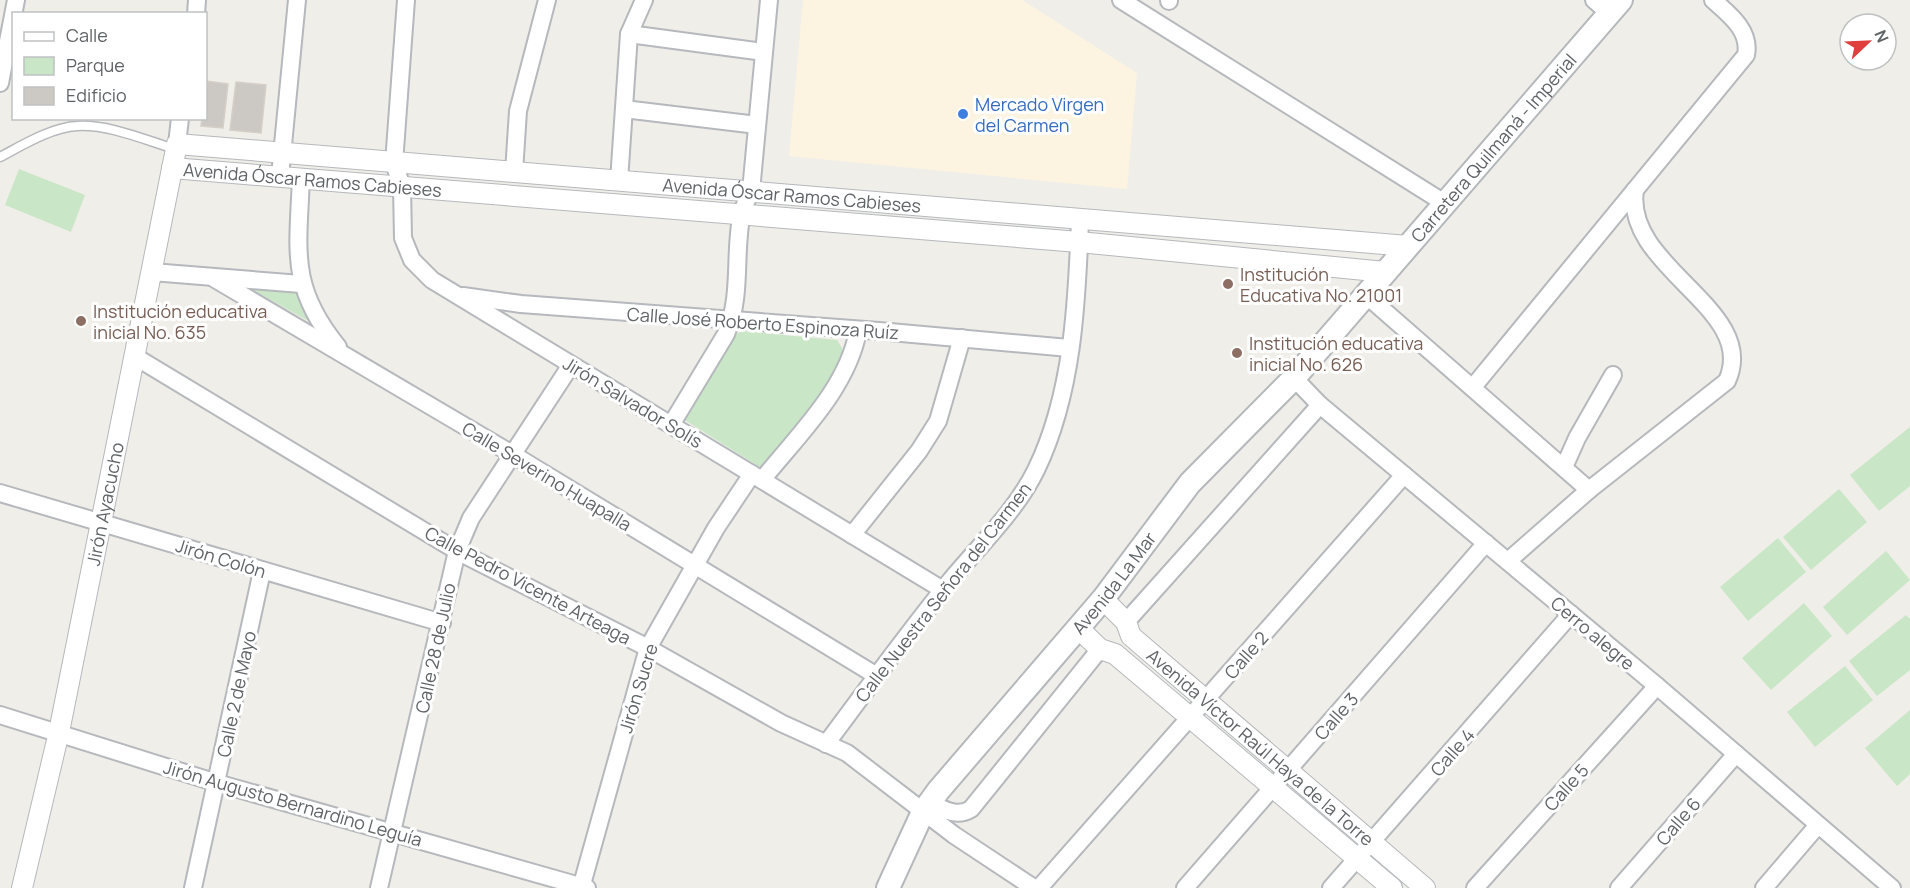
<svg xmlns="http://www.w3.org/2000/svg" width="1910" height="888" font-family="Manrope,sans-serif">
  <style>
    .commercial { fill: #fcf4e1 }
    .green { fill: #c9e6c7 }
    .building { fill: #ccc9c4; stroke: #d5cfc7; stroke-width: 1.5 }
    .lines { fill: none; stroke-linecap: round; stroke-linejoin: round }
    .service-casing { stroke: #b5b8bc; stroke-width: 11 }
    .minor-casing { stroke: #b5b8bc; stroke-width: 20 }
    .tertiary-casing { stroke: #b5b8bc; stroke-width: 22 }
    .secondary-casing { stroke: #b4b8bc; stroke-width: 26 }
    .service { stroke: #fff; stroke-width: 8 }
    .minor { stroke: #fff; stroke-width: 16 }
    .tertiary { stroke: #fff; stroke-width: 20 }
    .secondary { stroke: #fff; stroke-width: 22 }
    .shop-dot { fill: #3f7fe0; stroke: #fff; stroke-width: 2 }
    .education-dot { fill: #8d6e63; stroke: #fff; stroke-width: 2 }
    .labels { text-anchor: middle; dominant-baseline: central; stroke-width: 6; stroke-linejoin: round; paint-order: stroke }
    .shop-label { font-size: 18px; fill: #366cbe; stroke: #fff; text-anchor: start }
    .street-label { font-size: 18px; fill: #5f6467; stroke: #fff }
    .education-label { font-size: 18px; fill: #785e54; stroke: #fff; text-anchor: start }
  </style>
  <rect width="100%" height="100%" fill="#f0eee8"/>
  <!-- commercial -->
  <polygon class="commercial" points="803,0 1022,0 1137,73 1127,189 789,156"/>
  <!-- green -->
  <g class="green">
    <polygon points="19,169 85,195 71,232 5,205"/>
    <polygon points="253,290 297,292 312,323"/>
    <polygon points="742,331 837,340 842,348 843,357 814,403 763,469 683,419 733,336"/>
    <polygon points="1910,427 1910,486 1879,511 1850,475"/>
    <polygon points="1839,489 1867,522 1811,570 1783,537"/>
    <polygon points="1778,538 1806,572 1748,621 1720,587"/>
    <polygon points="1886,551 1910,580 1847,635 1823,607"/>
    <polygon points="1804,603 1832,636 1771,690 1742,658"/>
    <polygon points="1906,615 1910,619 1910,670 1877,696 1849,661"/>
    <polygon points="1845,666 1873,700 1815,747 1787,712"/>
    <polygon points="1910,710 1910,774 1897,786 1865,748"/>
  </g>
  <!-- building -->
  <g class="building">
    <polygon points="206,81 228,84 223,128 201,126 202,118 206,118"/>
    <polygon points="236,82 266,85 261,133 230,130"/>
  </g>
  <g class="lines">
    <defs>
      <path id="service" d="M0,157C21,146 52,127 77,126C109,124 145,140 175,149"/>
      <g id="minor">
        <polyline points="406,0 394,163 402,187 403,238 412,260 432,280 943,590"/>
        <polyline points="1121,0 1446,204"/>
        <polyline points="1594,0 1609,13"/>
        <polyline points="1169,1 1169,0"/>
        <polyline points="196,14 197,0"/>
        <polyline points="629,34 764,52"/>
        <polyline points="0,83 16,0"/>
        <polyline points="624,109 757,125"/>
        <polyline points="177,144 180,118"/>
        <polyline points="514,172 518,111 547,0"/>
        <polyline points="280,176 297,0"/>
        <path d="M301,178C298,251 289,287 338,347"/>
        <polyline points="619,181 629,34 644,0"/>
        <polyline points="152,272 301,284"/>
        <polyline points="215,279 512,454 877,676"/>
        <path d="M1366,295L1589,490L1727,381C1760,309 1623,268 1635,190"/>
        <polyline points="463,296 521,304 879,331 1069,348"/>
        <polyline points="134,356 457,551 648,648 781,723 847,753 954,835 1034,888"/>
        <polyline points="1294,378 1320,405 1657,686 1892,888"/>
        <path d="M1473,387L1746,55C1751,31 1729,14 1713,0"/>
        <path d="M671,425L726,334C742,296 734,257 741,218C742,209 747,200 751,191L769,0"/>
        <polyline points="1565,465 1577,438 1613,375"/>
        <path d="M762,480C798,435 847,389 858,331"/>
        <polyline points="0,493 442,623"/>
        <polyline points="852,535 919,451 938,421 962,338"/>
        <polyline points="1508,561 1589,490"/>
        <polyline points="1126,622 1320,405"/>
        <polyline points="0,715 217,783 587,888"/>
        <path d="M826,744C867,689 907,634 950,581C979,546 1016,511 1036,470C1073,394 1077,302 1080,220"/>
        <path d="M929,803C944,809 956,818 971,809L1100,649"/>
        <polyline points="193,888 262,571"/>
        <polyline points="379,888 457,551 471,518 571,365"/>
        <polyline points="581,888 648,648 716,528 752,474"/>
        <polyline points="1039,888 1404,475"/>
        <polyline points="1185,888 1486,543"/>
        <polyline points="1331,888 1571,614"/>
        <polyline points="1475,888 1657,686"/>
        <polyline points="1619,888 1736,754"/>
        <polyline points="1764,888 1818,825"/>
      </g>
      <g id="tertiary">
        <path id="s1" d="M172,168L1079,242L1385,272"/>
        <path id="s2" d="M1103,599L1126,622L1131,636L1425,888"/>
        <polyline points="1078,628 1100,649 1115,654 1392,888"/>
        <path id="s3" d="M22,888L59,732L177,144L1408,246"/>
      </g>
      <g id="secondary">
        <path id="s4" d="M888,888L923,812L938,791L1103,599L1190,483L1294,378L1621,0"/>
      </g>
    </defs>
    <!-- service casing -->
    <use href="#service" class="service-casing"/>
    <!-- minor casing -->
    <use href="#minor" class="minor-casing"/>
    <!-- tertiary casing -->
    <use href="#tertiary" class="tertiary-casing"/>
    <!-- secondary casing -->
    <use href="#secondary" class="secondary-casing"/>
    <!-- service -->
    <use href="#service" class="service"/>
    <!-- minor -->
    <use href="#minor" class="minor"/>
    <!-- tertiary -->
    <use href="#tertiary" class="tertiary"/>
    <!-- secondary -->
    <use href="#secondary" class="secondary"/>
  </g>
  <!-- markers -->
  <circle class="shop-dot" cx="963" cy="114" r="6"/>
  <g class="education-dot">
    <circle cx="1228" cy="284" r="6"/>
    <circle cx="81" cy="321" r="6"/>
    <circle cx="1237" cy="353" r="6"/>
  </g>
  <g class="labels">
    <!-- shop labels -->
    <g class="shop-label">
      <text x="975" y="104">Mercado Virgen<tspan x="975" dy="21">del Carmen</tspan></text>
    </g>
    <!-- street labels -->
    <g class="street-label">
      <text stroke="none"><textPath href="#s4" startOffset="960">Carretera Quilmaná - Imperial</textPath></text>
      <text stroke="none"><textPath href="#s1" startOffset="141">Avenida Óscar Ramos Cabieses</textPath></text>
      <text stroke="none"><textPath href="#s3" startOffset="1377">Avenida Óscar Ramos Cabieses</textPath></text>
      <text transform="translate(763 323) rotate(4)">Calle José Roberto Espinoza Ruíz</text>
      <text transform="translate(633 402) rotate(31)">Jirón Salvador Solís</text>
      <text transform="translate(547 476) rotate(31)">Calle Severino Huapalla</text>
      <text stroke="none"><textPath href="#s3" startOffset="393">Jirón Ayacucho</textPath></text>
      <text transform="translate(221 558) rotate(17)">Jirón Colón</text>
      <text stroke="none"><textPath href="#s4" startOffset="382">Avenida La Mar</textPath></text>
      <text transform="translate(528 585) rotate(28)">Calle Pedro Vicente Arteaga</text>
      <text transform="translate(943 592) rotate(-52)">Calle Nuestra Señora del Carmen</text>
      <text transform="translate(1593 633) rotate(40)">Cerro alegre</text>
      <text transform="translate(435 648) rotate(-78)">Calle 28 de Julio</text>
      <text transform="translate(1246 655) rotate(-49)">Calle 2</text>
      <text transform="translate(638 688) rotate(-73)">Jirón Sucre</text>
      <text transform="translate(236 694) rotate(-78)">Calle 2 de Mayo</text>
      <text transform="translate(1336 716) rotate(-49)">Calle 3</text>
      <text stroke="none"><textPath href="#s2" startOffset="218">Avenida Víctor Raúl Haya de la Torre</textPath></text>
      <text transform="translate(1452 752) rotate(-49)">Calle 4</text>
      <text transform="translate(1566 787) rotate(-48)">Calle 5</text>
      <text transform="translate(293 803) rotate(16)">Jirón Augusto Bernardino Leguía</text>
      <text transform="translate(1678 821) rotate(-49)">Calle 6</text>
    </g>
    <!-- education labels -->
    <g class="education-label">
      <text x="1240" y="274">Institución<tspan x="1240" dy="21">Educativa No. 21001</tspan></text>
      <text x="93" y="311">Institución educativa<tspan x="93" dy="21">inicial No. 635</tspan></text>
      <text x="1249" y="343">Institución educativa<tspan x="1249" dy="21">inicial No. 626</tspan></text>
    </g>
  </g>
  <!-- legend -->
  <rect x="12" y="12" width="195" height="108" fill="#ffffff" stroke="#bfc1c2" stroke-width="1.5"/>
  <rect x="24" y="32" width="30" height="9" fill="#ffffff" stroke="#bfc1c2" stroke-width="1.5"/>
  <text x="66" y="42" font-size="18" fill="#5f6467">Calle</text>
  <rect x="24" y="57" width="30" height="18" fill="#c9e6c7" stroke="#bfc1c2" stroke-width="1.5"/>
  <text x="66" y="72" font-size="18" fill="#5f6467">Parque</text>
  <rect x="24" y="87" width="30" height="18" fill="#ccc9c4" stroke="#bfc1c2" stroke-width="1.5"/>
  <text x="66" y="102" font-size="18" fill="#5f6467">Edificio</text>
  <!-- north arrow -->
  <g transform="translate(1868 42) rotate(67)"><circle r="28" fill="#ffffff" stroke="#bfc1c2" stroke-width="1.5"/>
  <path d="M0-4.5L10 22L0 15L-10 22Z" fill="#e13e3e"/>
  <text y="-9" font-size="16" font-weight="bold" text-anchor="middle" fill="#5f6467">N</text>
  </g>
</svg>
